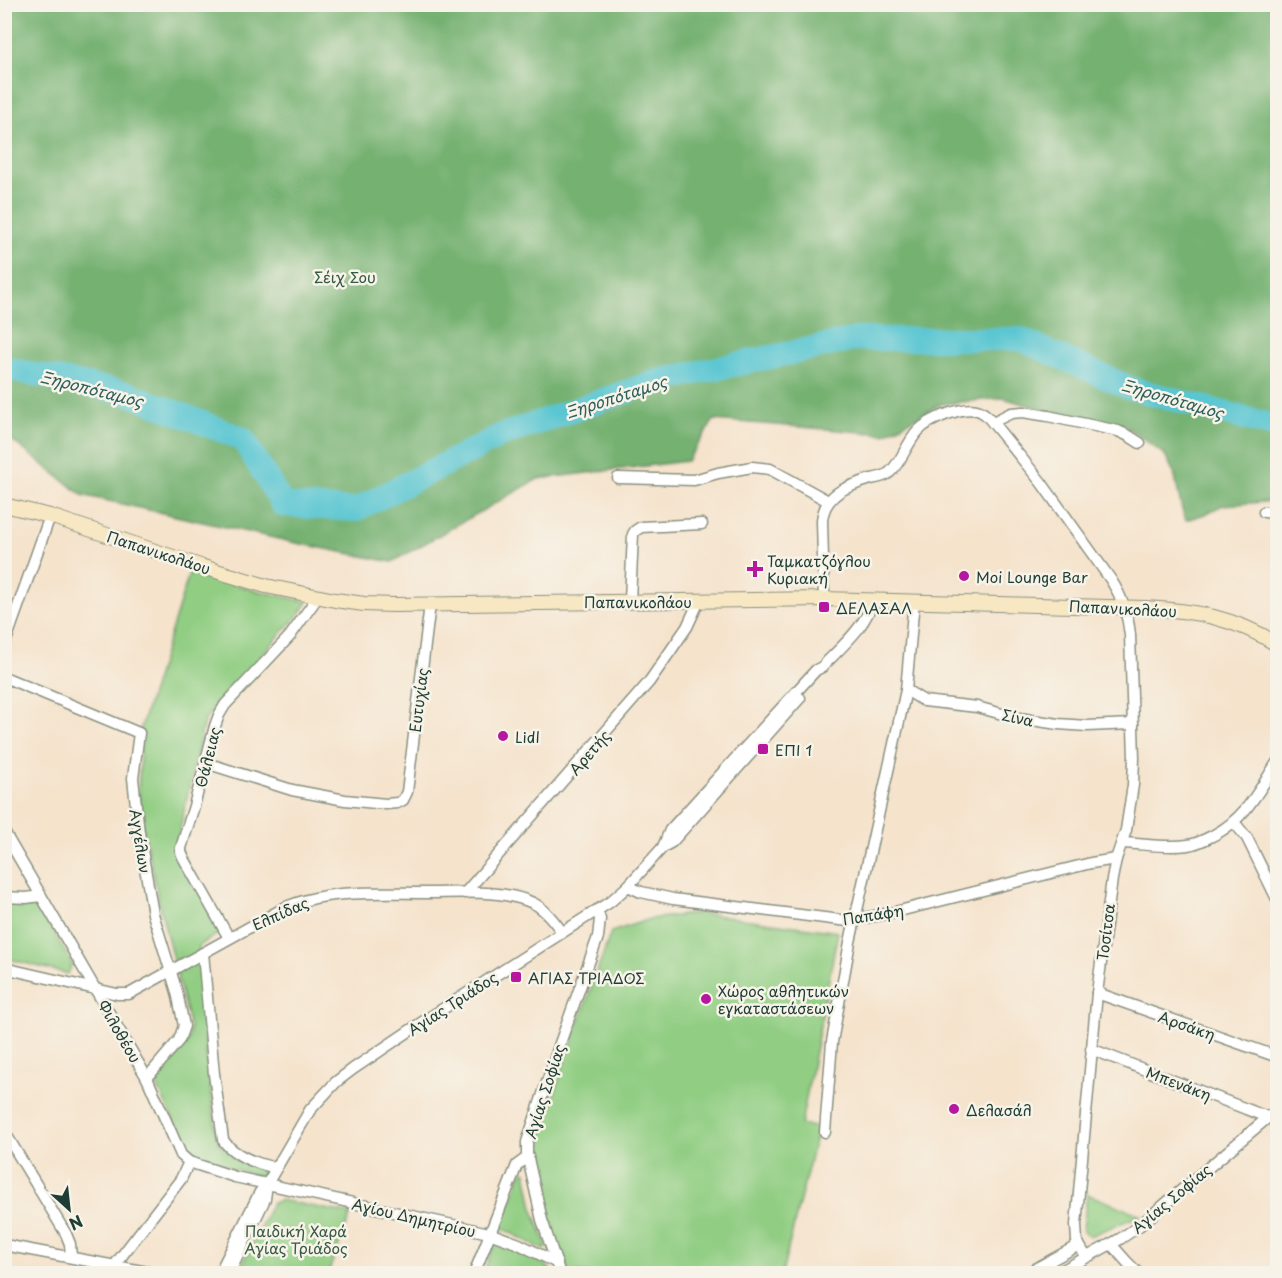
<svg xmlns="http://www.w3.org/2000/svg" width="1282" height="1278" font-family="'Playpen Sans',sans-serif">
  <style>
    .green { fill: #91ce83; stroke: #58865c; stroke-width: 1.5 }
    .forest { fill: #74b171; stroke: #4a7752; stroke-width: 1.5 }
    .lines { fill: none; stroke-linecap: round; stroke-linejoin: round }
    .river { stroke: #5ac6d2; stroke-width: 24 }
    .minor-casing { stroke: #8a9080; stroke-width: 13 }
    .secondary-casing { stroke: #8a9080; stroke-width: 16 }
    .minor { stroke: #fff; stroke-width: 10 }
    .secondary { stroke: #f7e8c3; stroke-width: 14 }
    .poi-dot { fill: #b5179e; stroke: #f7f3e8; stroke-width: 2 }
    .labels { text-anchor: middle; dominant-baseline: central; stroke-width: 5; stroke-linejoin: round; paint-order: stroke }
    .park-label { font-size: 15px; fill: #365a44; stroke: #f7f3e8 }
    .street-label { font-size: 15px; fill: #1f3d34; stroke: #f7f3e8 }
    .poi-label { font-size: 15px; fill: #1f3d34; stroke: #f7f3e8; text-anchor: start }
    .water-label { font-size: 16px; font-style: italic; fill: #2e5f5c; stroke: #f7f3e8 }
  </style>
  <rect width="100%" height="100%" fill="#f7f3e8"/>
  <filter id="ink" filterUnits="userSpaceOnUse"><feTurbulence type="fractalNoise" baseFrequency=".0167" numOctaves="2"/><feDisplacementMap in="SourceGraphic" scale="12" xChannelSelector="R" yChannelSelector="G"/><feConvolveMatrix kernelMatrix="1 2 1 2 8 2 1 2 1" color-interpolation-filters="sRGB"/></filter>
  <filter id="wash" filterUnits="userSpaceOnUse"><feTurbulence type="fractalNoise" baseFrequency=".008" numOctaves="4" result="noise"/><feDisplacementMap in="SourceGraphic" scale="24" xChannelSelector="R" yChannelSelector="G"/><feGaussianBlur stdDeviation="1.35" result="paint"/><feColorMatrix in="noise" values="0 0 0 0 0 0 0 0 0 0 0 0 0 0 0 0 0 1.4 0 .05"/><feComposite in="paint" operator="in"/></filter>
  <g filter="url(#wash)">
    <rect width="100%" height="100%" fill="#f5e3cc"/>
    <!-- green -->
    <g class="green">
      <polygon points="190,571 250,589 308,602 302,611 224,695 204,721 177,843 222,931 199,946 206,1053 217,1138 220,1145 265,1169 261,1177 190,1156 155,1081 164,1068 188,1041 190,1028 161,911 143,827 138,794 140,762 139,733"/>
      <polygon points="5,900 38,904 72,964 68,974 5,958"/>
      <path d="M700,913L838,932L801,1124L818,1128L782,1273H568C554,1238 532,1186 537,1148L563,1067L611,932L650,919Z"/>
      <polygon points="524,1171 526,1172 534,1213 547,1246 546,1249 542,1249 501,1228 521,1173"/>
      <polygon points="1087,1194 1141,1215 1090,1236 1085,1233 1083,1230"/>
      <polygon points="280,1200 351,1214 328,1273 238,1273 238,1272 272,1203"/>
      <path d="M495,1241C516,1246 540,1256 553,1273L483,1274Z"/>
    </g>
    <!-- forest -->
    <polygon class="forest" points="4,5 1277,5 1277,501 1223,505 1205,514 1186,520 1182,510 1174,473 1165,455 1127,427 1054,413 1003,398 941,404 885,434 714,420 687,461 538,479 392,562 296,543 82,495 5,435"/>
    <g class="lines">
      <!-- river -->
      <polyline class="river" points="4,368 127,393 243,439 283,505 355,510 502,435 657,381 856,339 1020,339 1130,388 1278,427"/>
    </g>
  </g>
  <g filter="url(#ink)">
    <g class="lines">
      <defs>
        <g id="minor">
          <polyline points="993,422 1011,413 1023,412 1048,416 1118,431 1129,436 1140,443"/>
          <polyline points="618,478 694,480 718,473 752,467 770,469 828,501"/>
          <polyline points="1264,512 1278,513"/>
          <path d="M824,599L822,520C825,493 848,486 871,479C877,478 884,477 889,473C902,462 906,444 918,431C928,420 961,406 977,410C981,411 985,414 988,417L1041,482L1111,580C1122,597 1128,614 1130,635L1134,758L1133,785L1126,830L1116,859L1112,879L1097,993L1076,1225L1077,1241L1086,1257"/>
          <polyline points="630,601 633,534 635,531 641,527 702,524"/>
          <polyline points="4,646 50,516"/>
          <polyline points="4,677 139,733 133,778 139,833 153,914 177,992 184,1026 179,1040 147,1078"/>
          <polyline points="906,690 924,701 977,707 1013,717 1058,724 1087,726 1133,724"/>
          <polyline points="206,763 292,790 345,800 386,804 397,803 403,800 407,792 430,604"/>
          <polyline points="1234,822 1247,838 1278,901"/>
          <polyline points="4,832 147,1078 178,1148 181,1155 189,1162 235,1177 489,1233 519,1244 557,1263"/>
          <path d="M1123,843C1144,844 1167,848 1188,845C1197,844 1206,839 1214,835C1246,818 1259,790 1278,761"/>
          <polyline points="663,847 672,842 800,698"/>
          <polyline points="628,886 641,892 673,899 848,921 891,913 1091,863 1116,859"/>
          <polyline points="465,893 649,682 687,627 699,601"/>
          <polyline points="4,897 26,898 41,896"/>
          <polyline points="229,938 183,857 181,852 181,848 194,806 215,726 219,715 225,705 290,636 317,598"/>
          <path d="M203,953L214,1074L223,1140C234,1156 258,1164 276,1168"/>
          <path d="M4,968L117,994H129L286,907C299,902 312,898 326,896C359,891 394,893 427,893C460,893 503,889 533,903C545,909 554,921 562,932"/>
          <polyline points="1097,993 1278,1057"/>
          <polyline points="1091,1049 1267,1117"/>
          <polyline points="4,1131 66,1234 70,1244 71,1257"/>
          <polyline points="825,1132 832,1042 850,942 906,690 914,601"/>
          <polyline points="1111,1244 1127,1262 1139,1274"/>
          <polyline points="4,1245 158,1274"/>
          <polyline points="114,1266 181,1179 189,1162"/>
          <path d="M219,1274L260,1192L267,1184L310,1110L336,1082L353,1069L424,1021L610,902L628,886L663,847L670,830L816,670L822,667C838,650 869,624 872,600"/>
          <polyline points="229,1274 265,1199 267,1184"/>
          <polyline points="474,1274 517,1165 528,1157"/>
          <polyline points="560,1274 542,1220 527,1154 527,1142 559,1046 598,937 600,919 597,910"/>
          <polyline points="1026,1274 1079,1245"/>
          <polyline points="1056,1274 1120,1239 1139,1226 1278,1109"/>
        </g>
        <path id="secondary" d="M4,505L50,516L203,567L266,586L335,600L364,604L394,605L824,599L1145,608C1192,610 1237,618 1278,645"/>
      </defs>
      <!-- minor casing -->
      <use href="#minor" class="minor-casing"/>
      <!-- secondary casing -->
      <use href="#secondary" class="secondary-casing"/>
      <!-- minor -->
      <use href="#minor" class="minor"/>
      <!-- secondary -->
      <use href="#secondary" class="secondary"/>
    </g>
  </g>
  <!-- markers -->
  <g class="poi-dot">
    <path d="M752 560h6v6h6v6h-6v6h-6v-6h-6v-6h6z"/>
    <circle cx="964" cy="576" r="6"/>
    <rect x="818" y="601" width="12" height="12" rx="3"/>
    <circle cx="503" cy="736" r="6"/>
    <rect x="757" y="743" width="12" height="12" rx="3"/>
    <rect x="510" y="971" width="12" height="12" rx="3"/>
    <circle cx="706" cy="999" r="6"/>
    <circle cx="954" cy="1109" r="6"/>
  </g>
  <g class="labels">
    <!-- park labels -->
    <g class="park-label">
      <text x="345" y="276">Σέιχ Σου</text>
      <text x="296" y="1230">Παιδική Χαρά<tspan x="296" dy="17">Αγίας Τριάδος</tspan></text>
    </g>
    <!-- street labels -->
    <g class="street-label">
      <text transform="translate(159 552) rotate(18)">Παπανικολάου</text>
      <text x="638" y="601">Παπανικολάου</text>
      <text transform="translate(1123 608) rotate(3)">Παπανικολάου</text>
      <text transform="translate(418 700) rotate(-83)">Ευτυχίας</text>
      <text transform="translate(1018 717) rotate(12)">Σίνα</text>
      <text transform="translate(589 752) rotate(-49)">Αρετής</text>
      <text transform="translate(207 757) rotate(-76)">Θάλειας</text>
      <text transform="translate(141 841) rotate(81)">Αγγέλων</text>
      <text transform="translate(280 913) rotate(-24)">Ελπίδας</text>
      <text transform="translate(873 914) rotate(-9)">Παπάφη</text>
      <text transform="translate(1105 932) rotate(-83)">Τοσίτσα</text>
      <text transform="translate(452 1003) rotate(-33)">Αγίας Τριάδος</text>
      <text transform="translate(1187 1025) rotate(19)">Αρσάκη</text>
      <text transform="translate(120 1031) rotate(60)">Φιλοθέου</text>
      <text transform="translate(1179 1083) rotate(21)">Μπενάκη</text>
      <text transform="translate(544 1091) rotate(-72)">Αγίας Σοφίας</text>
      <text transform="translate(1171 1198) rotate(-40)">Αγίας Σοφίας</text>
      <text transform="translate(414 1217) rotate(13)">Αγίου Δημητρίου</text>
    </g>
    <!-- poi labels -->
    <g class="poi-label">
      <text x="767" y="560">Ταμκατζόγλου<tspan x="767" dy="17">Κυριακή</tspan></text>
      <text x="976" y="576">Moi Lounge Bar</text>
      <text x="836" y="607">ΔΕΛΑΣΑΛ</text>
      <text x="515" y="736">Lidl</text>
      <text x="775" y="749">ΕΠΙ 1</text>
      <text x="528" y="977">ΑΓΙΑΣ ΤΡΙΑΔΟΣ</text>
      <text x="718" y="990">Χώρος αθλητικών<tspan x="718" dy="17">εγκαταστάσεων</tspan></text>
      <text x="966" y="1109">Δελασάλ</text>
    </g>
    <!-- water labels -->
    <g class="water-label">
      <text transform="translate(92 388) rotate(14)">Ξηροπόταμος</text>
      <text transform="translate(616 396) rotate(-18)">Ξηροπόταμος</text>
      <text transform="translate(1173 398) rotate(16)">Ξηροπόταμος</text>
    </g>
  </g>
  <!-- margin -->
  <rect width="1282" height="1278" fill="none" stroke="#f7f3e8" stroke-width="24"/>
  <!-- north arrow -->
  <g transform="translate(69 1209) rotate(153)" stroke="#f7f3e8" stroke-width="4.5" paint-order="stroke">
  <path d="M0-4.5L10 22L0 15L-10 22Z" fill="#1f3d34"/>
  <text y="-9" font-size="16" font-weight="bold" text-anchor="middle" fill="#1f3d34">N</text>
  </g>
</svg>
